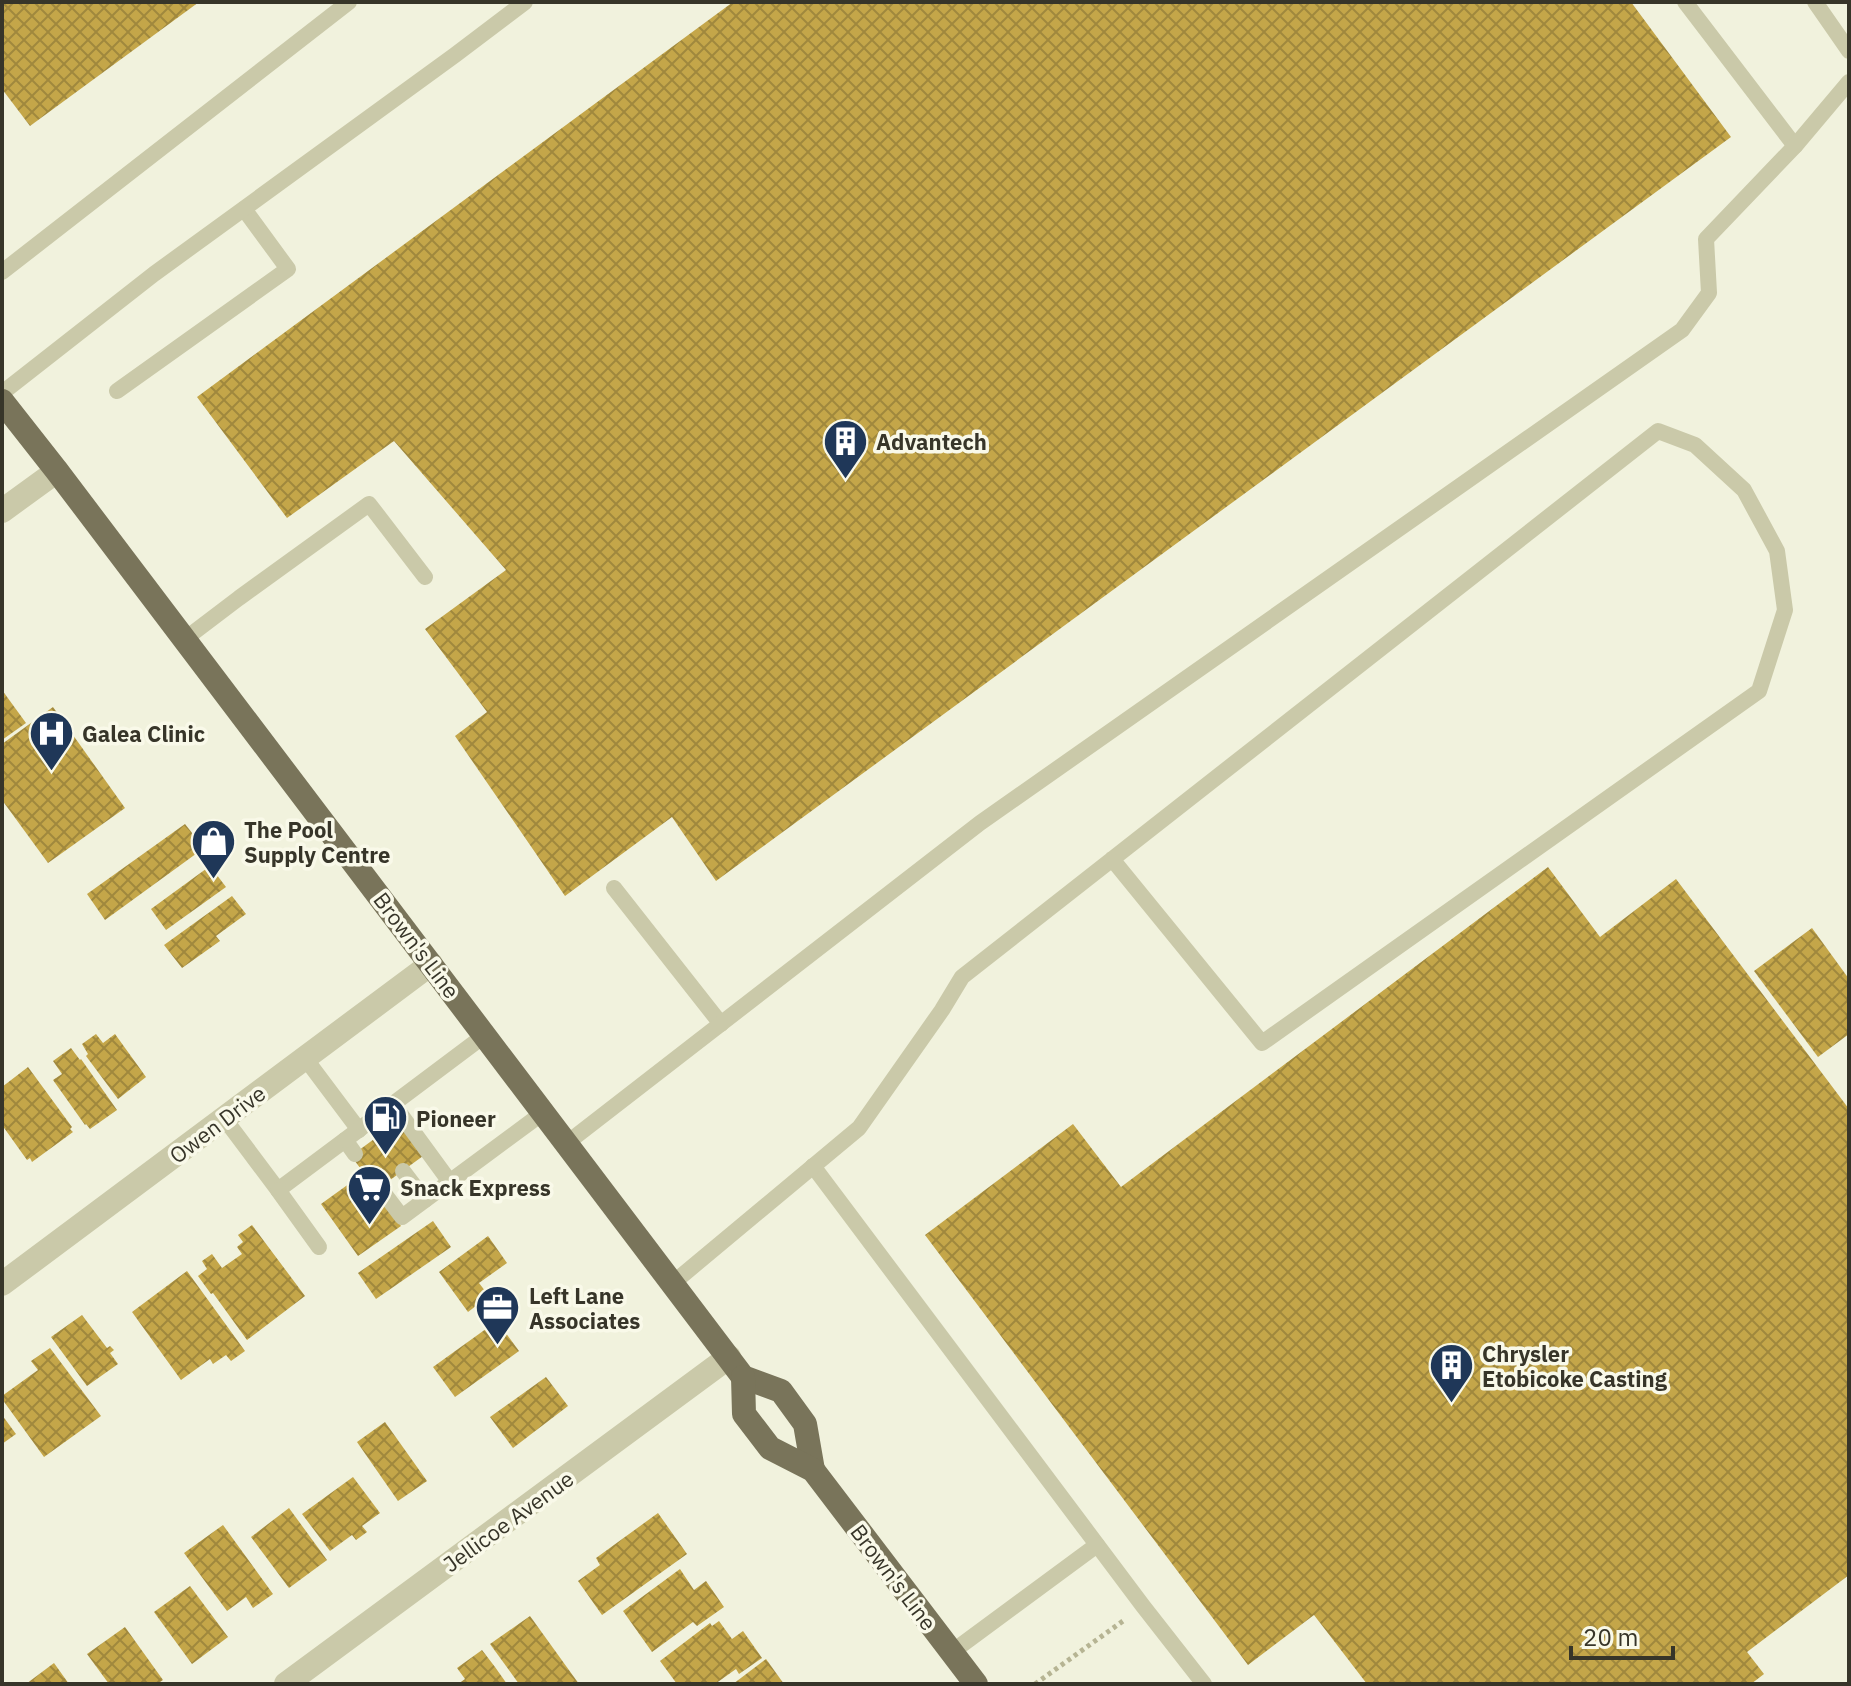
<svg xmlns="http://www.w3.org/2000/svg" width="1851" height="1686" font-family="'IBM Plex Sans',sans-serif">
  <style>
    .building { fill: url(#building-cross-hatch) }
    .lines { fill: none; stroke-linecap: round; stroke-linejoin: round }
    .path { stroke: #b6b493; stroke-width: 5; stroke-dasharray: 4 4; stroke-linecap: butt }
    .lane { stroke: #cac9a9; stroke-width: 16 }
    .street { stroke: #cac9a9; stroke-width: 24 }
    .primary { stroke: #79745a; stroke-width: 24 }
    .labels { text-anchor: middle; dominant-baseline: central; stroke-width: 7; stroke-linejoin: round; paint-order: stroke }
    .poi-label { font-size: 22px; font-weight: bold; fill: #373529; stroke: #f9f9e9; text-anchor: start }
    .street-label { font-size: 22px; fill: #373529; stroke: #f9f9e9 }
  </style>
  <defs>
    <pattern id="building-cross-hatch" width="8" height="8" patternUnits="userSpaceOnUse" patternTransform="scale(2)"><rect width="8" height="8" fill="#c4a649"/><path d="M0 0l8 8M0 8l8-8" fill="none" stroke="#a0883d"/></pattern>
  </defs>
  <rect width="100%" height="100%" fill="#f1f2dd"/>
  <!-- building -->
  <g class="building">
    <polygon points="2,2 199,2 30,126 2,89"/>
    <polygon points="733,2 1631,2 1731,137 716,881 672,817 565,896 455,736 487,712 425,629 506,570 394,441 287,518 197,397"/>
    <polygon points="2,690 26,723 2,740"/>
    <polygon points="53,707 125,808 48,863 2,800 2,744"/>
    <polygon points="185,824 204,848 105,920 87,894"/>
    <polygon points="210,866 226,887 166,930 151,909"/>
    <polygon points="1548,867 1600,937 1676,879 1849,1109 1849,1575 1747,1652 1764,1674 1751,1684 1367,1684 1314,1615 1248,1665 925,1235 1073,1124 1121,1187"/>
    <polygon points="232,896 246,914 216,936 220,941 182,968 164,945"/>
    <polygon points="1812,928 1849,979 1849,1034 1818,1057 1754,971"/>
    <polygon points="96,1034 103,1043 115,1034 146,1077 118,1099 86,1056 88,1054 82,1044"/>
    <polygon points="71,1048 80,1060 81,1059 117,1110 90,1129 86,1124 85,1125 53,1080 62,1074 53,1061"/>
    <polygon points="28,1067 72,1127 70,1129 73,1132 32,1162 30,1158 27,1160 2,1125 2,1087"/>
    <polygon points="400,1120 423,1156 375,1191 401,1226 358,1256 321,1204 364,1173 351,1156"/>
    <polygon points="433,1221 451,1247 376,1299 358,1273"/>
    <polygon points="252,1225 305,1296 247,1340 213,1293 211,1294 198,1276 207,1269 202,1261 212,1254 222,1268 242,1254 237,1247 243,1242 238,1235"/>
    <polygon points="488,1236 507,1263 479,1283 489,1296 468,1312 439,1272"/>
    <polygon points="187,1271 245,1351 231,1361 226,1355 213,1364 210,1359 181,1380 132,1312"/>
    <polygon points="82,1315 107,1348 110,1346 114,1350 110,1353 118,1364 87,1386 51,1337"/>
    <polygon points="497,1321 519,1351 455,1397 433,1367"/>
    <polygon points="50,1348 101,1416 44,1457 2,1399 2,1396 38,1370 31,1361"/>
    <polygon points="546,1377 568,1406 513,1448 490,1417"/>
    <polygon points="2,1415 16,1434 2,1444"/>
    <polygon points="385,1422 427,1481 398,1501 357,1442"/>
    <polygon points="353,1477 380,1513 362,1526 367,1532 356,1540 352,1535 330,1551 302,1514"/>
    <polygon points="289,1508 327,1560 289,1588 251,1537"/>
    <polygon points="658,1513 687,1554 602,1615 578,1581 600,1565 596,1558"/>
    <polygon points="223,1525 273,1594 253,1608 246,1597 227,1611 184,1553"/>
    <polygon points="680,1569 694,1590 706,1581 724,1607 697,1626 693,1622 652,1652 623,1611"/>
    <polygon points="190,1586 228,1637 192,1664 154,1612"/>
    <polygon points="530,1616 579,1684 519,1684 490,1644"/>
    <polygon points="719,1621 732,1639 743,1631 762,1658 739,1674 736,1669 715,1684 677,1684 660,1661 710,1623 712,1626"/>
    <polygon points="125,1627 163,1680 157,1684 109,1684 87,1654"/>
    <polygon points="482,1650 495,1667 507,1684 458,1684 465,1679 457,1668"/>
    <polygon points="766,1659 784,1684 733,1684"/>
    <polygon points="54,1663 69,1684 26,1684"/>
  </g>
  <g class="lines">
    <!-- path -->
    <polyline class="path" points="1035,1684 1123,1621"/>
    <!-- lane -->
    <g class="lane">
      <polyline points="1685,2 1795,146"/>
      <polyline points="1815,2 1849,51"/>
      <polyline points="2,272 349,2"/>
      <polyline points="117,391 288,269 244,209"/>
      <polyline points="2,393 154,274 455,55 525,2"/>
      <polyline points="185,639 239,598 369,504 425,577"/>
      <polyline points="614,888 721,1024"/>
      <polyline points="305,1058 359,1130"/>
      <polyline points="393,1104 450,1182"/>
      <polyline points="224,1118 278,1190 345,1140 355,1154"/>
      <polyline points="345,1140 485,1035"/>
      <polyline points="567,1143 980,823 1682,330 1709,293 1706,239 1795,146 1849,82"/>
      <polyline points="813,1166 1143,1606 1204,1684"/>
      <polyline points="403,1171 425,1200"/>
      <polyline points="380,1188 402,1217 544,1112"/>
      <polyline points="278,1190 319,1247"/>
      <polyline points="673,1283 859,1128 942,1010 962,977 1658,431 1695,445 1744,490 1777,551 1785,610 1759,691 1262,1043 1112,859"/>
      <polyline points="952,1652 1097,1545"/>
    </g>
    <!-- street -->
    <g class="street">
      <polyline points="2,511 57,471"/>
      <polyline points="2,1284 431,964"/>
      <polyline points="286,1684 729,1357"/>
    </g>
    <!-- primary -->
    <g class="primary">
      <polyline points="2,401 57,471 743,1377 781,1391 805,1424 813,1470"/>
      <polyline points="743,1377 744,1414 770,1448 813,1470 976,1684"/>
    </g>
  </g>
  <!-- icons -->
  <defs>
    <symbol id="building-pin" viewBox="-11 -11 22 30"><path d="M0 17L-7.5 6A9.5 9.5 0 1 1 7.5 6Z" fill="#1f3758" stroke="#f9f9e9"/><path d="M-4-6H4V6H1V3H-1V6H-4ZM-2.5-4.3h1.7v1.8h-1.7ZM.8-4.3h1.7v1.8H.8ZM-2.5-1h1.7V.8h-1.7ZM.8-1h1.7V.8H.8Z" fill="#fff"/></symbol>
    <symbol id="hospital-pin" viewBox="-11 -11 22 30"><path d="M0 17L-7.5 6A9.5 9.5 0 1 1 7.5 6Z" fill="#1f3758" stroke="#f9f9e9"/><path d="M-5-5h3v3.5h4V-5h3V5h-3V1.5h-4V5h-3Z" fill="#fff"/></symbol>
    <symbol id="shop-pin" viewBox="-11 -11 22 30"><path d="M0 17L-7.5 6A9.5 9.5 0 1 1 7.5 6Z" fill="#1f3758" stroke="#f9f9e9"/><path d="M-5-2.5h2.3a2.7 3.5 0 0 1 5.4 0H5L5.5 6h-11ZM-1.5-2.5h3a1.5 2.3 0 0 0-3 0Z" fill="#fff"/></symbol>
    <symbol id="fuel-pin" viewBox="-11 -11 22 30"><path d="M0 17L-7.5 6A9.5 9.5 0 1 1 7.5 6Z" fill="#1f3758" stroke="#f9f9e9"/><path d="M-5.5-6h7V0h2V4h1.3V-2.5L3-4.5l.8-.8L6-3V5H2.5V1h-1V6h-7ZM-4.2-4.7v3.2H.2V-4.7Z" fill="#fff"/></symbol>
    <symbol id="supermarket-pin" viewBox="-11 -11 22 30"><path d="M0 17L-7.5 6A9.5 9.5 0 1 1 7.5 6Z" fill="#1f3758" stroke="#f9f9e9"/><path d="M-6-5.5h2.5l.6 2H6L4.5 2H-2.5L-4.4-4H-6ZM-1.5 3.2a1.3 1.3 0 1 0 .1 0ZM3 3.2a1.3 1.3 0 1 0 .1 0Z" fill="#fff"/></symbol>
    <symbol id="office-pin" viewBox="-11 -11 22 30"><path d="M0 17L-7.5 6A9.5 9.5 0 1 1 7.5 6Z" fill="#1f3758" stroke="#f9f9e9"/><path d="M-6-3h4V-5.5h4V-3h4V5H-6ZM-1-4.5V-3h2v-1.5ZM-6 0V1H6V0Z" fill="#fff"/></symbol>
  </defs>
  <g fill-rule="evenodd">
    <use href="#building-pin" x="820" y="416" width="51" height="69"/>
    <use href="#hospital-pin" x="26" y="708" width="51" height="69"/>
    <use href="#shop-pin" x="188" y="816" width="51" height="69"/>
    <use href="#fuel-pin" x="360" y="1092" width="51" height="69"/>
    <use href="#supermarket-pin" x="344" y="1162" width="51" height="69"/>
    <use href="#office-pin" x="472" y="1282" width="51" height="69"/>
    <use href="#building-pin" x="1426" y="1340" width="51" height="69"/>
  </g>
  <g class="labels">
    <!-- poi labels -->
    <g class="poi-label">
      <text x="876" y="441">Advantech</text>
      <text x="82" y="733">Galea Clinic</text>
      <text x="244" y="829">The Pool<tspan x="244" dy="25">Supply Centre</tspan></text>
      <text x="416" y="1118">Pioneer</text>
      <text x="400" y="1187">Snack Express</text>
      <text x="529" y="1295">Left Lane<tspan x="529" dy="25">Associates</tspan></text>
      <text x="1482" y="1353">Chrysler<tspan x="1482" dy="25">Etobicoke Casting</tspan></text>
    </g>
    <!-- street labels -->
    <g class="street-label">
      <text transform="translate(417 945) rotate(53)">Brown's Line</text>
      <text transform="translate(217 1124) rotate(-37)">Owen Drive</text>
      <text transform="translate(508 1521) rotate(-36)">Jellicoe Avenue</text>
      <text transform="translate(894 1577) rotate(53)">Brown's Line</text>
    </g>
  </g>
  <!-- border -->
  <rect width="1851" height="1686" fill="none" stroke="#373529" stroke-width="8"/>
  <!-- scale -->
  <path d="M1571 1646v12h102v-12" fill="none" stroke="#373529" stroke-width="4"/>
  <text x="1583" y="1646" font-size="24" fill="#373529" stroke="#f9f9e9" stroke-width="6" paint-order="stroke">20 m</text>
</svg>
